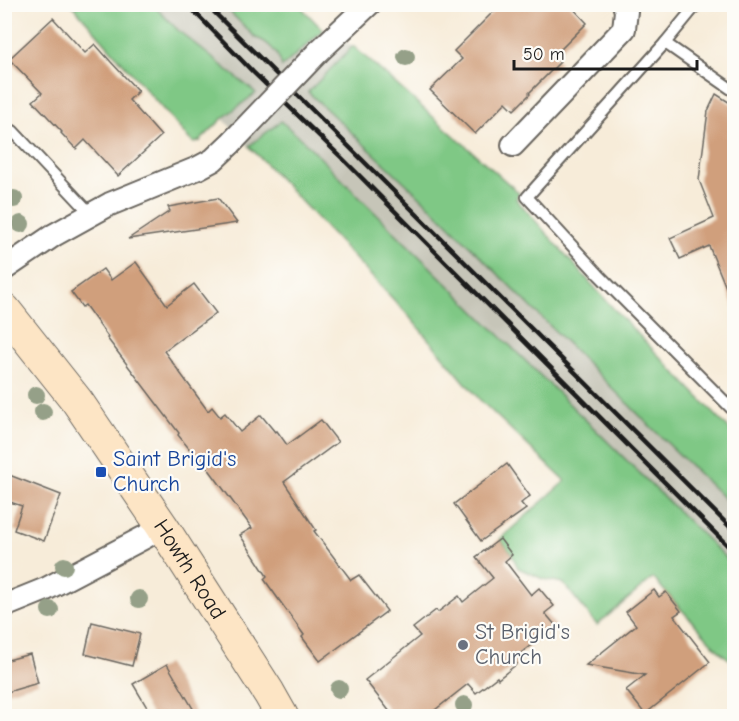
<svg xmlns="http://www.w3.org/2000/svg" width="739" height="721" font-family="'Comic Neue',sans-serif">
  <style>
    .industrial { fill: #c6c5b8 }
    .green { fill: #7fc885; stroke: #4e7250; stroke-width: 1.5 }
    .building { fill: #d09f7b }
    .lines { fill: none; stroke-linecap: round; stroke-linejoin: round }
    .service-casing { stroke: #69655e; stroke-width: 14 }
    .minor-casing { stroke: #69655e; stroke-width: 26 }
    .secondary-casing { stroke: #69655e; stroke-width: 34 }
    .service { stroke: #fff; stroke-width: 10 }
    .minor { stroke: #fff; stroke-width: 22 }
    .secondary { stroke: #fde5c5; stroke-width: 32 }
    .rail { stroke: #1c1c1c; stroke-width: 4.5 }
    .minor-bridge-casing { stroke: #69655e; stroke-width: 26; stroke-linecap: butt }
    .minor-bridge { stroke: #fff; stroke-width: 22 }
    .tree { fill: #95a088 }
    .transit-dot { fill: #1a4fb4; stroke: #fdfcf7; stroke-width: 2 }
    .worship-dot { fill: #6b7280; stroke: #fdfcf7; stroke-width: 2 }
    .labels { text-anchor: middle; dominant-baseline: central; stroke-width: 4.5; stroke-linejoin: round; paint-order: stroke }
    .transit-label { font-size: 22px; fill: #164399; stroke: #fdfcf7; text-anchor: start }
    .street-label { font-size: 22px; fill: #1c1c1c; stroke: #fdfcf7 }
    .worship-label { font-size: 22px; fill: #5b616d; stroke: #fdfcf7; text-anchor: start }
  </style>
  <rect width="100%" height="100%" fill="#fdfcf7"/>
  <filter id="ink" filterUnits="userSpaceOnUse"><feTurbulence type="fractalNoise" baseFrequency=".0167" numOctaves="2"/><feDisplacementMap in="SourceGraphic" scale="12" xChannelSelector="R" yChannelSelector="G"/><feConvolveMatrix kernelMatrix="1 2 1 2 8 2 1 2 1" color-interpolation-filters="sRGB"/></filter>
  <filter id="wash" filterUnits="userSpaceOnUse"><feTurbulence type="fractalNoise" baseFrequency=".008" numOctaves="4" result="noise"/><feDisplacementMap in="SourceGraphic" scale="24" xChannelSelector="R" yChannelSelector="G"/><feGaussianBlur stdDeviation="1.35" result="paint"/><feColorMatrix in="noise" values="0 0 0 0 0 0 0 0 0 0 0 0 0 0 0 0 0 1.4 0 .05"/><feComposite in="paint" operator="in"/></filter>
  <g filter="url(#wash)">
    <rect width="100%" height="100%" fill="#f7ecd9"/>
    <!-- industrial -->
    <polygon class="industrial" points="72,5 299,5 323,30 353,46 519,193 516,199 613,308 734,434 734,663 719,651 566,481 480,400 407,314 223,119 200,141 194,143 189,139"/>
    <!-- green -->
    <g class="green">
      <polygon points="72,5 153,5 179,31 256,93 223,118 200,141 194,143 189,139"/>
      <path d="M223,5H299L323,30L282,67C279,54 269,42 256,38Z"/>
      <polygon points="353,46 519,193 516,199 613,308 734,434 734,508 654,430 430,206 308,92"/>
      <polygon points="281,121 309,146 359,197 734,566 734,663 719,651 653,578 597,625 563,583 543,579 518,568 512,555 500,539 565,481 480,400 407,314 249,146"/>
    </g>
    <g id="blocks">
      <!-- building -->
      <g class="building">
        <polygon points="501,4 569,4 587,23 554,56 560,62 529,93 530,94 514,110 506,102 475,134 430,90 462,59 454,51"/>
        <polygon points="53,18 85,53 95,44 111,62 138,91 129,100 161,136 118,176 85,140 76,149 61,133 62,132 33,101 42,93 9,59"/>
        <polygon points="716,94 735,106 734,307 709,246 680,259 670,238 714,218 699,180 708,111"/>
        <polygon points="218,198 237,223 128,239 170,211 168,207"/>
        <polygon points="136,262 167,305 194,284 216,313 164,351 208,411 212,407 220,417 225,413 240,432 261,415 275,432 277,431 287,445 321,420 338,442 284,482 316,530 314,531 351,580 359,575 387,611 320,661 302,637 304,635 264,579 267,576 240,535 252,528 202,460 200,462 178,435 179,433 107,338 108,337 85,305 82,307 71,292 103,269 111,280"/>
        <polygon points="507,464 530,496 521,503 526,509 481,541 454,504"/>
        <polygon points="4,473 61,495 44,541 14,530 22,506 4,500"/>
        <polygon points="500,539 512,555 505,561 531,595 539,588 554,606 545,613 556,626 513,659 517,664 498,679 497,677 476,693 468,684 426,717 394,717 365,680 420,636 413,628 436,610 438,612 459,596 463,602 493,578 476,557"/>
        <polygon points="654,590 659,597 666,592 681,611 674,616 710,662 645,714 626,690 645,675 586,665 636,625 626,612"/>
        <polygon points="92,622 140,634 132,666 85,654"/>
        <polygon points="30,654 38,683 4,693 4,661"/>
        <polygon points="167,664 182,690 198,717 152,717 148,709 133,684"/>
      </g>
    </g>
  </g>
  <g filter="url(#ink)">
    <use href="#blocks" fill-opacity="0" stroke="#69655e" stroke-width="1.5"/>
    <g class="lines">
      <defs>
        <g id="service">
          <polyline points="697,4 665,43 527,197 599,275 734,411"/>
          <polyline points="665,43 734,91"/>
          <polyline points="4,139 13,131 91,214"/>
        </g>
        <g id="minor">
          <polyline points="318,52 369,4"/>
          <polyline points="513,145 624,29 626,11 624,4"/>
          <polyline points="4,269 54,235 110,204 198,168 213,160 231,143"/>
          <polyline points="4,606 46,589 145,537 162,526"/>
        </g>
        <g id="secondary">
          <path id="s1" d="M4,309L77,401L162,526L269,693L282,716"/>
        </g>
      </defs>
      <!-- service casing -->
      <use href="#service" class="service-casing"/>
      <!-- minor casing -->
      <use href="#minor" class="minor-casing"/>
      <!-- secondary casing -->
      <use href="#secondary" class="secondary-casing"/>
      <!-- service -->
      <use href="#service" class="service"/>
      <!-- minor -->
      <use href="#minor" class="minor"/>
      <!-- secondary -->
      <use href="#secondary" class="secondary"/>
      <!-- rail -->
      <g class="rail">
        <polyline points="187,4 253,72 343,159 734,552"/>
        <polyline points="206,4 734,531"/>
      </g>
      <defs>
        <polyline id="minor-bridge" points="231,143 318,52"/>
      </defs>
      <!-- minor-bridge casing -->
      <use href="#minor-bridge" class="minor-bridge-casing"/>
      <!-- minor-bridge -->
      <use href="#minor-bridge" class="minor-bridge"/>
    </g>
    <!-- trees -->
    <g class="tree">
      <circle cx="406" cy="57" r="9"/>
      <circle cx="14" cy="199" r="9"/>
      <circle cx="21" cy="224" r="9"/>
      <circle cx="36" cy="395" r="9"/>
      <circle cx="43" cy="412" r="9"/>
      <circle cx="64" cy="566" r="9"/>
      <circle cx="139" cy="599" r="9"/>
      <circle cx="50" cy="610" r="9"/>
      <circle cx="339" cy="689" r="9"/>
      <circle cx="464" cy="705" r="9"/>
    </g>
  </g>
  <!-- markers -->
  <rect class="transit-dot" x="95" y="466" width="12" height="12" rx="3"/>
  <circle class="worship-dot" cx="463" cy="645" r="6"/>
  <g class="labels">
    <!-- transit labels -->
    <g class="transit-label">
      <text x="113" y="459">Saint Brigid's<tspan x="113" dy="25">Church</tspan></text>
    </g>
    <!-- street labels -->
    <g class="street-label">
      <text stroke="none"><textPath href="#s1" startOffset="320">Howth Road</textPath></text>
    </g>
    <!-- worship labels -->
    <g class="worship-label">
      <text x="475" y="632">St Brigid's<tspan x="475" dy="25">Church</tspan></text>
    </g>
  </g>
  <!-- margin -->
  <rect width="739" height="721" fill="none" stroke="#fdfcf7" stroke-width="24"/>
  <!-- scale -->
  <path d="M514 60v9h183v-9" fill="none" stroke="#1c1c1c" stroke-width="3"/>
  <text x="523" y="60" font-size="18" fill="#1c1c1c" stroke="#fdfcf7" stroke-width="4.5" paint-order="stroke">50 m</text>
</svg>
